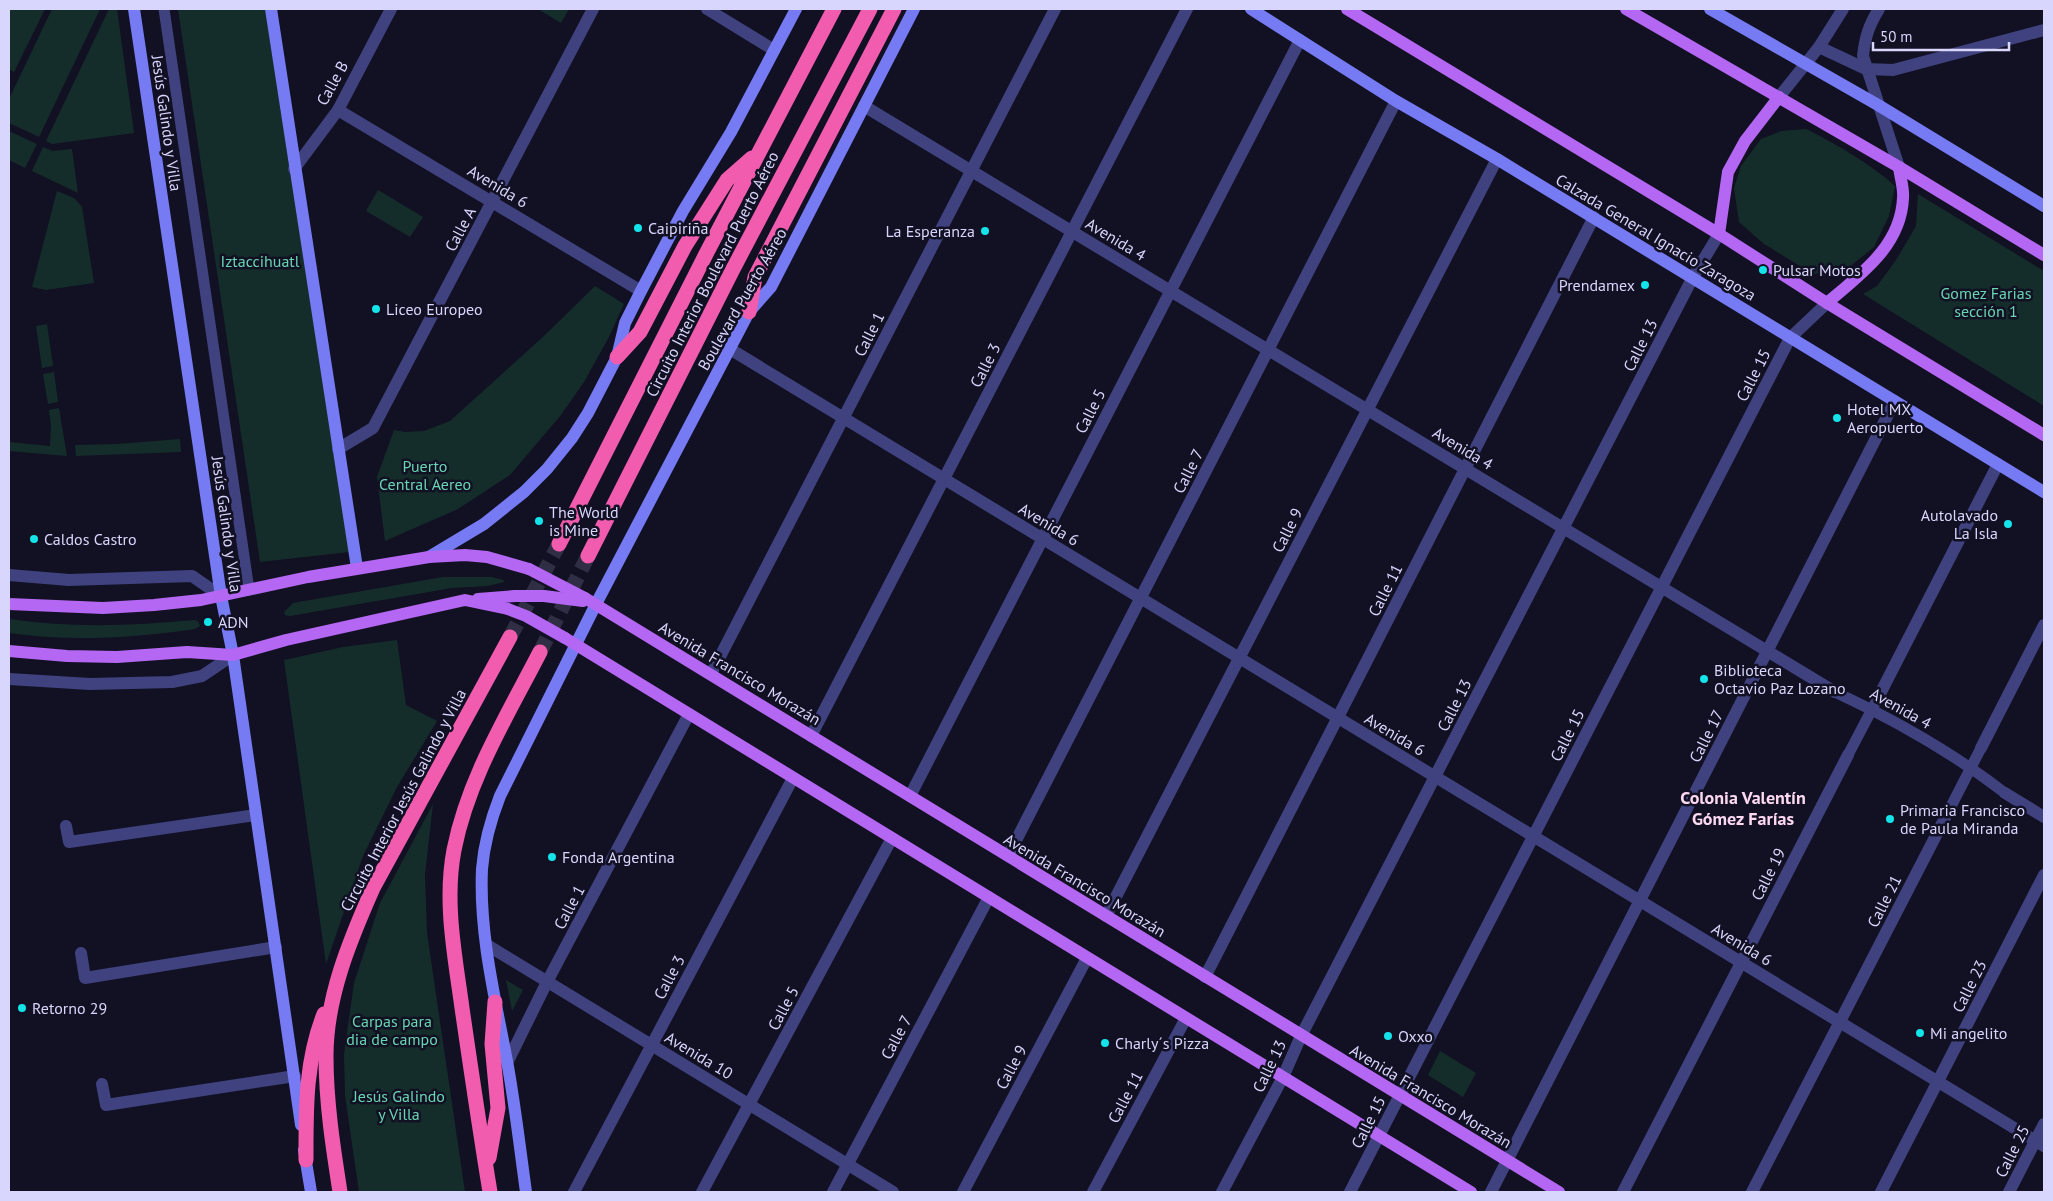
<svg xmlns="http://www.w3.org/2000/svg" width="2053" height="1201" font-family="'PT Sans',sans-serif">
  <style>
    .green { fill: #142d2a }
    .lines { fill: none; stroke-linecap: round; stroke-linejoin: round }
    .motorway-tunnel { stroke: #302e44; stroke-width: 15; stroke-dasharray: 15 8; stroke-linecap: butt }
    .pedestrian { stroke: #3f427e; stroke-width: 11 }
    .minor { stroke: #3f427e; stroke-width: 12 }
    .tertiary { stroke: #3f427e; stroke-width: 12 }
    .secondary { stroke: #767bf3; stroke-width: 12 }
    .primary { stroke: #b467f2; stroke-width: 12 }
    .motorway { stroke: #f15cae; stroke-width: 15 }
    .primary-bridge { stroke: #b467f2; stroke-width: 12 }
    .poi-dot { fill: #14e4ea; stroke: #121023; stroke-width: 2 }
    .labels { text-anchor: middle; dominant-baseline: central; stroke-width: 5; stroke-linejoin: round; paint-order: stroke }
    .street-label { font-size: 16px; fill: #d8d6fc; stroke: #121023 }
    .poi-label { font-size: 16px; fill: #d8d6fc; stroke: #121023; text-anchor: start }
    .park-label { font-size: 16px; fill: #68d6b2; stroke: #121023 }
    .neighbourhood-label { font-size: 18px; font-weight: bold; fill: #fcd8f1; stroke: #121023 }
  </style>
  <rect width="100%" height="100%" fill="#121023"/>
  <!-- green -->
  <g class="green">
    <polygon points="9,9 45,9 14,72 9,69"/>
    <polygon points="52,9 100,9 39,137 9,123 9,99"/>
    <polygon points="109,9 117,9 134,133 52,144 46,141"/>
    <polygon points="178,9 265,9 349,552 260,562"/>
    <polygon points="538,9 569,9 561,23"/>
    <path d="M1806,129C1838,145 1869,163 1895,186L1889,216L1874,247L1847,269L1813,274L1764,244L1739,222L1734,188L1741,166L1761,139L1781,131Z"/>
    <polygon points="9,131 37,144 25,168 9,160"/>
    <polygon points="43,147 52,151 72,149 78,193 32,171"/>
    <polygon points="378,190 423,217 410,237 366,211"/>
    <polygon points="57,191 74,198 82,207 94,283 46,290 32,287"/>
    <polygon points="1918,194 2044,271 2044,406 1863,294 1877,286 1896,260 1916,226"/>
    <polygon points="595,286 624,304 609,337 584,382 561,415 510,475 458,509 385,541 377,477 394,430 405,432 424,431 450,421 545,335"/>
    <polygon points="47,324 53,366 42,368 36,326"/>
    <polygon points="54,372 58,402 48,404 43,374"/>
    <polygon points="59,408 67,456 9,451 9,442 50,446 51,426 49,410"/>
    <polygon points="180,439 181,452 76,456 75,445 117,444"/>
    <polygon points="443,577 492,577 503,580 504,582 488,586 452,588 290,616 285,615 284,612 293,603"/>
    <path d="M9,619C70,628 132,626 194,620L198,621L200,626L195,629C134,638 70,642 9,633Z"/>
    <polygon points="397,640 406,705 437,721 397,787 363,856 326,964 284,660 343,647"/>
    <polygon points="433,804 425,874 427,933 465,1192 359,1192 345,1096 344,1054 354,983 380,903"/>
    <polygon points="506,980 523,990 512,1011"/>
    <polygon points="1440,1051 1476,1073 1463,1097 1428,1075"/>
  </g>
  <g class="lines">
    <!-- motorway-tunnel -->
    <g class="motorway-tunnel">
      <polyline points="510,637 559,544"/>
      <polyline points="540,652 588,556"/>
    </g>
    <!-- pedestrian -->
    <g class="pedestrian">
      <polyline points="164,9 249,590"/>
      <path d="M1835,692C1895,720 1953,753 2005,793"/>
      <polyline points="1848,755 1881,692"/>
      <polyline points="1945,818 1981,748"/>
    </g>
    <!-- minor -->
    <g class="minor">
      <polyline points="707,9 774,50"/>
      <polyline points="1819,47 1866,69 1893,70 2044,30"/>
      <polyline points="864,106 1835,692"/>
      <polyline points="338,110 641,291"/>
      <polyline points="294,169 338,110 391,9"/>
      <polyline points="730,349 2044,1146"/>
      <polyline points="338,449 373,428 593,9"/>
      <polyline points="711,674 1055,9"/>
      <polyline points="1881,692 1998,464"/>
      <polyline points="811,736 1187,9"/>
      <polyline points="1981,748 2044,625"/>
      <polyline points="2005,793 2044,817"/>
      <polyline points="910,796 1300,40"/>
      <polyline points="66,826 69,842 256,815"/>
      <polyline points="1008,856 1396,101"/>
      <polyline points="1106,916 1497,159"/>
      <polyline points="487,945 893,1192"/>
      <polyline points="81,953 85,978 276,947"/>
      <polyline points="1205,977 1594,217"/>
      <polyline points="507,1063 547,982 689,714"/>
      <polyline points="102,1084 106,1105 295,1076"/>
      <polyline points="574,1192 793,778"/>
      <polyline points="702,1192 892,838"/>
      <polyline points="833,1192 989,897"/>
      <polyline points="963,1192 1087,958"/>
      <polyline points="1093,1192 1186,1018"/>
      <polyline points="1222,1192 1283,1077 1301,1036 1693,277 1719,234"/>
      <polyline points="1350,1192 1790,338 1827,303"/>
      <polyline points="1491,1192 1895,401"/>
      <polyline points="1623,1192 1848,755"/>
      <polyline points="1752,1192 1945,818"/>
      <polyline points="1881,1192 2044,875"/>
      <polyline points="2009,1192 2044,1124"/>
    </g>
    <!-- tertiary -->
    <g class="tertiary">
      <path d="M1879,9C1869,25 1865,37 1863,56L1899,167"/>
      <polyline points="1779,97 1819,47 1843,9"/>
      <polyline points="9,575 69,580 192,576 221,596"/>
      <polyline points="9,679 90,684 172,682 202,676 233,655"/>
    </g>
    <!-- secondary -->
    <g class="secondary">
      <polyline points="134,9 221,596 233,655 301,1125"/>
      <polyline points="271,9 357,568"/>
      <polyline points="1251,9 1396,101 1497,159 2044,492"/>
      <polyline points="1710,9 1878,105 2044,206"/>
      <polyline points="429,557 484,524 524,492 547,469 572,438 588,413 617,357 625,323 641,291 683,211 731,132 796,9"/>
      <polyline points="304,1150 311,1192"/>
      <path d="M526,1192C520,1149 515,1104 507,1061C495,998 479,933 482,869C484,844 491,819 500,796L596,604L749,312L771,287L914,9"/>
    </g>
    <!-- primary -->
    <g class="primary">
      <polyline points="1347,9 1719,234 1827,303 2044,435"/>
      <polyline points="1626,9 1899,167 2044,255"/>
      <polyline points="1719,234 1728,172 1745,141 1779,97"/>
      <path d="M1827,303C1861,274 1901,246 1903,198C1904,188 1900,177 1899,167"/>
      <polyline points="585,598 1559,1192"/>
      <polyline points="478,599 515,596"/>
      <polyline points="9,604 103,608 154,605 201,600 308,577 429,557 465,555 487,557 529,569"/>
      <polyline points="565,638 1471,1192"/>
      <polyline points="9,651 67,656 117,657 187,652 233,655 286,640 465,600 508,609"/>
    </g>
    <!-- motorway -->
    <g class="motorway">
      <polyline points="749,312 755,277 894,9"/>
      <polyline points="617,357 640,332 685,246 727,180 752,158"/>
      <polyline points="559,544 705,256 834,9"/>
      <polyline points="588,556 733,269 870,9"/>
      <polyline points="489,1158 498,1108 492,1044 495,1002"/>
      <path d="M306,1160C306,1110 305,1062 324,1014"/>
      <path d="M340,1192C333,1147 326,1102 326,1056C326,997 350,940 373,888L510,637"/>
      <path d="M490,1192C480,1131 471,1070 462,1008C455,956 444,902 454,850C468,779 507,716 540,652"/>
    </g>
    <!-- primary-bridge -->
    <g class="primary-bridge">
      <polyline points="529,569 585,598"/>
      <polyline points="515,596 544,596 583,601"/>
      <polyline points="508,609 526,616 565,638"/>
    </g>
  </g>
  <!-- markers -->
  <g class="poi-dot">
    <circle cx="638" cy="228" r="5"/>
    <circle cx="985" cy="231" r="5"/>
    <circle cx="1763" cy="270" r="5"/>
    <circle cx="1645" cy="285" r="5"/>
    <circle cx="376" cy="309" r="5"/>
    <circle cx="1837" cy="418" r="5"/>
    <circle cx="539" cy="521" r="5"/>
    <circle cx="2008" cy="524" r="5"/>
    <circle cx="34" cy="539" r="5"/>
    <circle cx="208" cy="622" r="5"/>
    <circle cx="1704" cy="679" r="5"/>
    <circle cx="1890" cy="819" r="5"/>
    <circle cx="552" cy="857" r="5"/>
    <circle cx="22" cy="1008" r="5"/>
    <circle cx="1920" cy="1033" r="5"/>
    <circle cx="1388" cy="1036" r="5"/>
    <circle cx="1105" cy="1043" r="5"/>
  </g>
  <g class="labels">
    <!-- street labels -->
    <g class="street-label">
      <text transform="translate(332 83) rotate(-61)">Calle B</text>
      <text transform="translate(167 123) rotate(82)">Jesús Galindo y Villa</text>
      <text transform="translate(498 186) rotate(31)">Avenida 6</text>
      <text transform="translate(460 229) rotate(-62)">Calle A</text>
      <text transform="translate(1656 237) rotate(31)">Calzada General Ignacio Zaragoza</text>
      <text transform="translate(1116 239) rotate(31)">Avenida 4</text>
      <text transform="translate(712 274) rotate(-63)">Circuito Interior Boulevard Puerto Aéreo</text>
      <text transform="translate(742 299) rotate(-60)">Boulevard Puerto Aéreo</text>
      <text transform="translate(869 334) rotate(-63)">Calle 1</text>
      <text transform="translate(1640 345) rotate(-63)">Calle 13</text>
      <text transform="translate(985 365) rotate(-63)">Calle 3</text>
      <text transform="translate(1753 375) rotate(-63)">Calle 15</text>
      <text transform="translate(1090 411) rotate(-63)">Calle 5</text>
      <text transform="translate(1463 448) rotate(31)">Avenida 4</text>
      <text transform="translate(1188 471) rotate(-63)">Calle 7</text>
      <text transform="translate(227 524) rotate(82)">Jesús Galindo y Villa</text>
      <text transform="translate(1049 524) rotate(31)">Avenida 6</text>
      <text transform="translate(1287 530) rotate(-63)">Calle 9</text>
      <text transform="translate(1385 590) rotate(-63)">Calle 11</text>
      <text transform="translate(740 673) rotate(31)">Avenida Francisco Morazán</text>
      <text transform="translate(1454 705) rotate(-63)">Calle 13</text>
      <text transform="translate(1901 708) rotate(29)">Avenida 4</text>
      <text transform="translate(1395 734) rotate(31)">Avenida 6</text>
      <text transform="translate(1567 735) rotate(-63)">Calle 15</text>
      <text transform="translate(1706 736) rotate(-63)">Calle 17</text>
      <text transform="translate(403 800) rotate(-62)">Circuito Interior Jesús Galindo y Villa</text>
      <text transform="translate(1768 874) rotate(-63)">Calle 19</text>
      <text transform="translate(1085 885) rotate(31)">Avenida Francisco Morazán</text>
      <text transform="translate(1884 901) rotate(-63)">Calle 21</text>
      <text transform="translate(569 907) rotate(-62)">Calle 1</text>
      <text transform="translate(1742 944) rotate(31)">Avenida 6</text>
      <text transform="translate(669 977) rotate(-62)">Calle 3</text>
      <text transform="translate(1969 986) rotate(-63)">Calle 23</text>
      <text transform="translate(783 1008) rotate(-62)">Calle 5</text>
      <text transform="translate(896 1037) rotate(-62)">Calle 7</text>
      <text transform="translate(699 1055) rotate(31)">Avenida 10</text>
      <text transform="translate(1269 1066) rotate(-64)">Calle 13</text>
      <text transform="translate(1011 1067) rotate(-62)">Calle 9</text>
      <text transform="translate(1431 1096) rotate(31)">Avenida Francisco Morazán</text>
      <text transform="translate(1125 1097) rotate(-62)">Calle 11</text>
      <text transform="translate(1368 1122) rotate(-63)">Calle 15</text>
      <text transform="translate(2012 1151) rotate(-63)">Calle 25</text>
    </g>
    <!-- poi labels -->
    <g class="poi-label">
      <text x="648" y="228">Caipiriña</text>
      <text x="975" y="231" text-anchor="end">La Esperanza</text>
      <text x="1773" y="270">Pulsar Motos</text>
      <text x="1635" y="285" text-anchor="end">Prendamex</text>
      <text x="386" y="309">Liceo Europeo</text>
      <text x="1847" y="409">Hotel MX<tspan x="1847" dy="18">Aeropuerto</tspan></text>
      <text x="549" y="512">The World<tspan x="549" dy="18">is Mine</tspan></text>
      <text x="1998" y="515" text-anchor="end">Autolavado<tspan x="1998" dy="18">La Isla</tspan></text>
      <text x="44" y="539">Caldos Castro</text>
      <text x="218" y="622">ADN</text>
      <text x="1714" y="670">Biblioteca<tspan x="1714" dy="18">Octavio Paz Lozano</tspan></text>
      <text x="1900" y="810">Primaria Francisco<tspan x="1900" dy="18">de Paula Miranda</tspan></text>
      <text x="562" y="857">Fonda Argentina</text>
      <text x="32" y="1008">Retorno 29</text>
      <text x="1930" y="1033">Mi angelito</text>
      <text x="1398" y="1036">Oxxo</text>
      <text x="1115" y="1043">Charly´s Pizza</text>
    </g>
    <!-- park labels -->
    <g class="park-label">
      <text x="260" y="261">Iztaccihuatl</text>
      <text x="1986" y="293">Gomez Farias<tspan x="1986" dy="18">sección 1</tspan></text>
      <text x="425" y="466">Puerto<tspan x="425" dy="18">Central Aereo</tspan></text>
      <text x="392" y="1021">Carpas para<tspan x="392" dy="18">dia de campo</tspan></text>
      <text x="399" y="1096">Jesús Galindo<tspan x="399" dy="18">y Villa</tspan></text>
    </g>
    <!-- neighbourhood labels -->
    <g class="neighbourhood-label">
      <text x="1743" y="797">Colonia Valentín<tspan x="1743" dy="21">Gómez Farías</tspan></text>
    </g>
  </g>
  <!-- border -->
  <rect width="2053" height="1201" fill="none" stroke="#d8d6fc" stroke-width="20"/>
  <!-- scale -->
  <path d="M1873 42v8h136v-8" fill="none" stroke="#d8d6fc" stroke-width="2.5"/>
  <text x="1880" y="42" font-size="15" fill="#d8d6fc" stroke="#121023" stroke-width="4" paint-order="stroke">50 m</text>
</svg>
